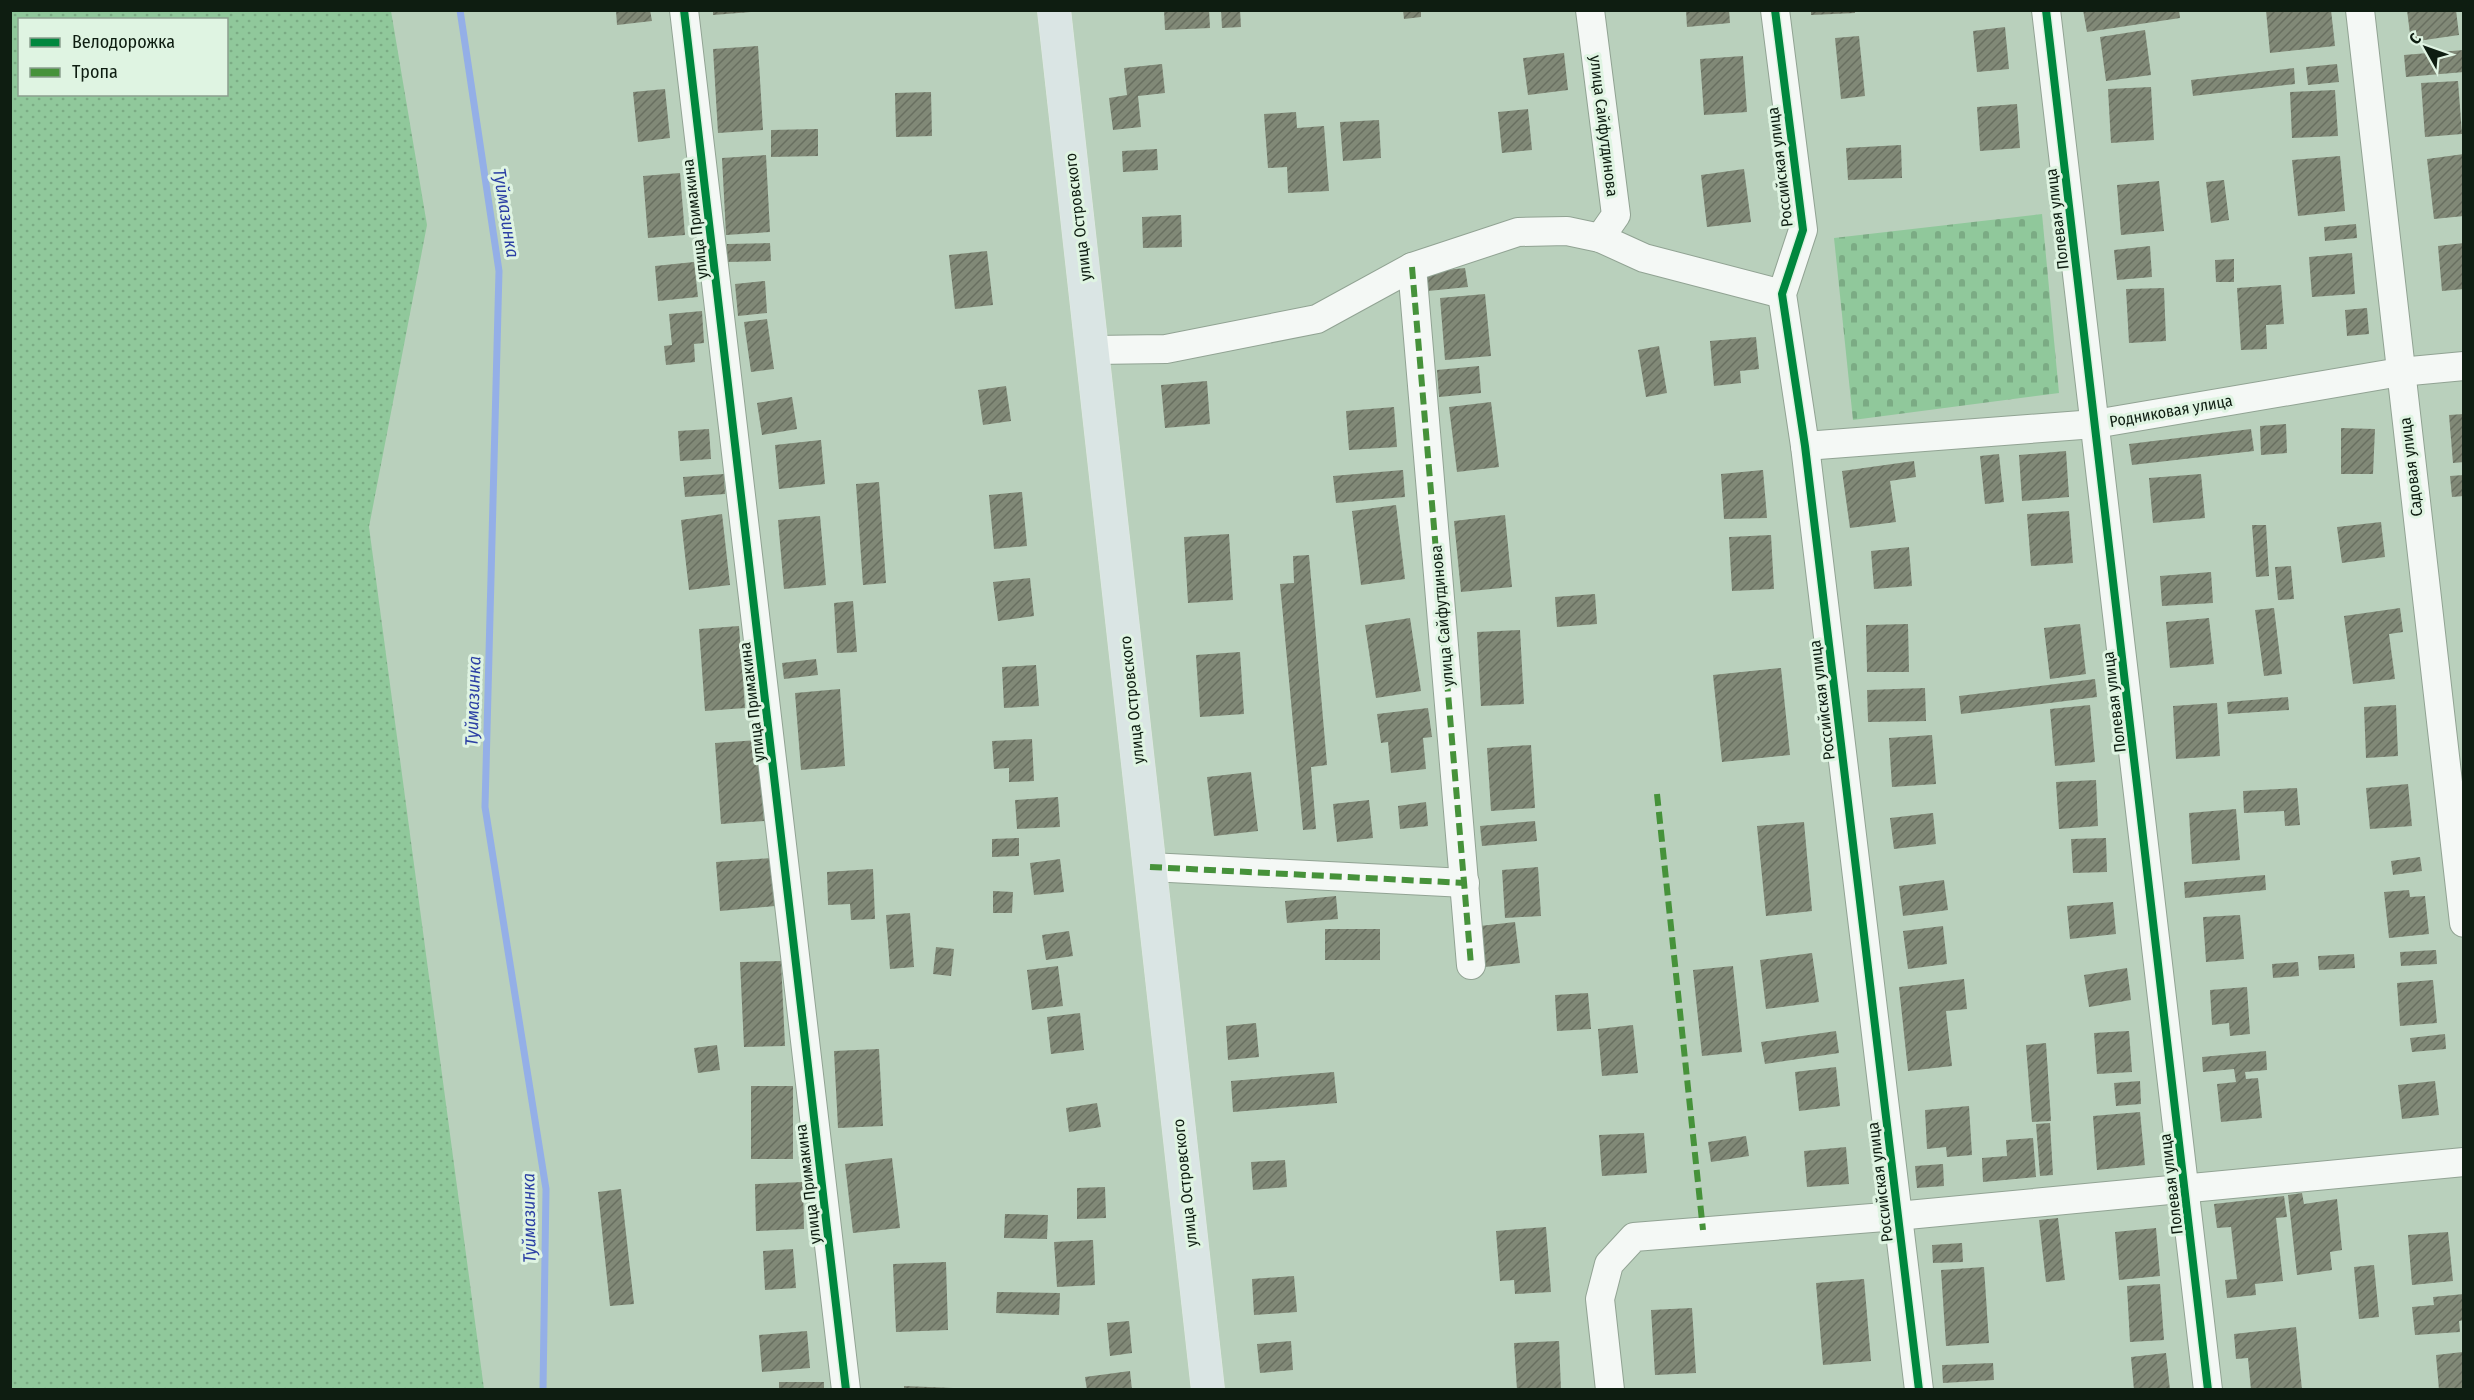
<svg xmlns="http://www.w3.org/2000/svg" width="2474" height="1400" font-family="'Fira Sans Condensed',sans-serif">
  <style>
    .grass { fill: url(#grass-dots); fill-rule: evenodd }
    .cemetery { fill: url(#cemetery-stones) }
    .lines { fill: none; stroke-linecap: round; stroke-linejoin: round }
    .stream { stroke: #94afe7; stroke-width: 7 }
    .building { fill: url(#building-hatch) }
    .minor-casing { stroke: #91a393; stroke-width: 30 }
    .major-casing { stroke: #e0eae1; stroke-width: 34 }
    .minor { stroke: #f4f8f5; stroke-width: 28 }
    .major { stroke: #dae5e4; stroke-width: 33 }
    .quiet { stroke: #46923a; stroke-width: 6; stroke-dasharray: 12 6; stroke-linecap: butt }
    .cycleway-casing { stroke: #dff4e2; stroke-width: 11 }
    .cycleway { stroke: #00873e; stroke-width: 8 }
    .labels { text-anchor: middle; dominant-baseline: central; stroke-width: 6; stroke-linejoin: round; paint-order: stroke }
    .street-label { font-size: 16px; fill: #0e1d11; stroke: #dff4e2 }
    .water-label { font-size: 18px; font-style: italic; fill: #2b3fa4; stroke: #dff4e2 }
  </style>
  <defs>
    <pattern id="grass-dots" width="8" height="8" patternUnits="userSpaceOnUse" patternTransform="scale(1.5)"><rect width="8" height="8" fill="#90c89b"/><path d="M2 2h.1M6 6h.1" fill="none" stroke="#7bab84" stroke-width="1.8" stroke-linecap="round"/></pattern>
    <pattern id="cemetery-stones" width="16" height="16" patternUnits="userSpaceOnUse" patternTransform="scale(1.5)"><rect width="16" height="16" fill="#90c89b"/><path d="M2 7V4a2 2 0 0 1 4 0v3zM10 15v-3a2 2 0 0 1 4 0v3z" fill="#7bab84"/></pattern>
    <pattern id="building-hatch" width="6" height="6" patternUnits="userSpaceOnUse" patternTransform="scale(1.5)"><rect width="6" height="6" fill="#818977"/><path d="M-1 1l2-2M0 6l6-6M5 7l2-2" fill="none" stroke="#686f60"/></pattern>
  </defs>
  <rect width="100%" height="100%" fill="#b9d0bc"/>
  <!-- grass -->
  <path class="grass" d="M10,11H391L427,225L369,527L484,1389H11ZM20,20H226V94H20Z"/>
  <!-- cemetery -->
  <polygon class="cemetery" points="2042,214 2059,393 1853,420 1834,238"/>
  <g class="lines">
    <!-- stream -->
    <polyline class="stream" points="460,10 499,271 485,807 546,1189 543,1390"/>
  </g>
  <!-- building -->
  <g class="building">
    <polygon points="616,10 650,10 652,21 617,25"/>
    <polygon points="713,10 751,10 751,12 713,15"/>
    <polygon points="1164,10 1209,10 1210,28 1165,30"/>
    <polygon points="1221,10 1240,10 1241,27 1222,28"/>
    <polygon points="1403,10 1421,10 1421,17 1404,19"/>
    <polygon points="1686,10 1729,10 1730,23 1687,27"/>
    <polygon points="1811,10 1855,10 1855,13 1811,15"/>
    <polygon points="2083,10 2179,10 2180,18 2087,32"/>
    <polygon points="2266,10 2331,10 2335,46 2270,53"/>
    <polygon points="2407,10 2456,10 2459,35 2411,42"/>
    <polygon points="2005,27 2009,69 1977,72 1973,31"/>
    <polygon points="2145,30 2151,75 2106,81 2100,37"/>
    <polygon points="1859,36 1865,96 1841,99 1835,38"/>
    <polygon points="758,46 763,130 718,133 713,49"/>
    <polygon points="2464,50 2464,72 2406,77 2404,55"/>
    <polygon points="1564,53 1568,90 1528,95 1523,58"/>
    <polygon points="1743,56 1747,112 1704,115 1700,59"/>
    <polygon points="1162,64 1165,93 1138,96 1141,127 1113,130 1109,98 1127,95 1124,68"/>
    <polygon points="2337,64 2339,82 2308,85 2306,67"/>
    <polygon points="2294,68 2295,84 2193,96 2191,80"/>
    <polygon points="2458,81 2462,134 2425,137 2421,83"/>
    <polygon points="2151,87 2154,140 2111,143 2108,89"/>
    <polygon points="665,89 670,138 638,142 633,92"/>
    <polygon points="2335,90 2338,136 2292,138 2290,92"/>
    <polygon points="931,92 932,136 896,137 895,93"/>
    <polygon points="2017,104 2020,148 1980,151 1977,107"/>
    <polygon points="1528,109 1532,150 1502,153 1498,112"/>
    <polygon points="1296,112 1297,128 1324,126 1329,191 1288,193 1287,167 1268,168 1264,114"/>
    <polygon points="1379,120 1381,158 1343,161 1340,122"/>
    <polygon points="818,129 818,156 771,157 771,130"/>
    <polygon points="1901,145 1902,178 1848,180 1846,148"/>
    <polygon points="1157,149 1158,170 1123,172 1122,151"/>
    <polygon points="2464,154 2464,216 2434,219 2427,159"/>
    <polygon points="766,155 770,232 726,235 722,158"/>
    <polygon points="2340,156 2345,211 2298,216 2292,160"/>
    <polygon points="1744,169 1751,222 1707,227 1701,175"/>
    <polygon points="680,173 685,235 648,238 643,176"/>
    <polygon points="2224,180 2229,220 2211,223 2206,182"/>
    <polygon points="2159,181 2164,231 2121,235 2117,185"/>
    <polygon points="1181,215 1182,247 1143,248 1142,217"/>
    <polygon points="2356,224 2357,238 2325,241 2324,227"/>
    <polygon points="770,243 771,261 727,262 727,244"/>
    <polygon points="2464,243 2464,289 2442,291 2438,246"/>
    <polygon points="2150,246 2152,277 2117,280 2114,250"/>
    <polygon points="987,251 993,305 955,309 949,255"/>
    <polygon points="2352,253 2355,294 2312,297 2309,257"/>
    <polygon points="2234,259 2234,282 2216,282 2215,260"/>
    <polygon points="694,262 698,297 658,301 655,266"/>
    <polygon points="1465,268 1468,287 1428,291 1426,272"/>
    <polygon points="765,281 767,313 738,316 735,284"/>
    <polygon points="2281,285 2284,324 2266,325 2267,349 2241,350 2237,288"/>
    <polygon points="2164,288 2166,341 2129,343 2126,289"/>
    <polygon points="1485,294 1491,356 1445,360 1440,298"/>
    <polygon points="2367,308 2369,334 2347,336 2345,310"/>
    <polygon points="702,311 704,343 694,344 695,362 666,365 664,346 672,345 669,314"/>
    <polygon points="767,319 774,369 751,372 744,322"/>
    <polygon points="1756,337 1759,369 1740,371 1741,383 1714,386 1710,341"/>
    <polygon points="1659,346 1667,393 1646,397 1638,350"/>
    <polygon points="1479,366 1481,393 1439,397 1437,370"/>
    <polygon points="1207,381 1210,424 1165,428 1161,385"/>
    <polygon points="1006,386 1011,421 983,425 978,390"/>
    <polygon points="792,397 797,429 762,435 757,403"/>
    <polygon points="1491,402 1499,467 1457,472 1449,407"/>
    <polygon points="1394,407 1397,447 1349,450 1346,411"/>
    <polygon points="2464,414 2464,462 2453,463 2449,415"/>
    <polygon points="2286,424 2287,453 2261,455 2260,426"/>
    <polygon points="2341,428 2375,429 2373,474 2341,474"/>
    <polygon points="709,429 711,459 680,461 678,431"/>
    <polygon points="2251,429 2254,451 2132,465 2129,444"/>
    <polygon points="821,440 825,484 779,489 775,445"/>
    <polygon points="2066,451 2069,497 2022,501 2019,455"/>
    <polygon points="1999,454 2004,502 1985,504 1980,456"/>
    <polygon points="1914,461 1916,477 1890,481 1896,522 1850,528 1842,471"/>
    <polygon points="1403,470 1405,497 1336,503 1333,476"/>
    <polygon points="1763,470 1767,518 1724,519 1721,474"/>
    <polygon points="724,474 725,494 685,497 683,477"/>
    <polygon points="2201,474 2205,518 2153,523 2149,478"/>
    <polygon points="2464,475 2464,496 2452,497 2450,476"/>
    <polygon points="879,482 886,583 863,585 856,484"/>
    <polygon points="1022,492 1027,546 994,549 989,495"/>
    <polygon points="1396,505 1405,579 1361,585 1352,511"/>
    <polygon points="2069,511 2073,563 2031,566 2027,514"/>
    <polygon points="722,514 730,585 689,590 681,520"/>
    <polygon points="1505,515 1512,587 1461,592 1454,521"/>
    <polygon points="820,516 826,585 784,589 778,520"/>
    <polygon points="2381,522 2385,557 2342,563 2337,527"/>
    <polygon points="2252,525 2266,525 2269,576 2256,577"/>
    <polygon points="1229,534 1233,600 1188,603 1184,537"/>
    <polygon points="1771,535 1774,589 1732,591 1729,537"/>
    <polygon points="1909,547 1912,586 1874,589 1871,551"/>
    <polygon points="1309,555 1327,765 1311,767 1316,829 1303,830 1280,584 1294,583 1293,556"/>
    <polygon points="2291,566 2294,599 2278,600 2275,567"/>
    <polygon points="2211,572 2213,603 2162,606 2160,576"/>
    <polygon points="1030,578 1034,616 998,621 993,582"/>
    <polygon points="1595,594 1597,624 1557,627 1555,597"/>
    <polygon points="853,601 857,652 837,653 834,603"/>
    <polygon points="2274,608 2282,674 2264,676 2255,610"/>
    <polygon points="2400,608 2403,632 2389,634 2395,679 2353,684 2344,616"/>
    <polygon points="1410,618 1421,691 1376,698 1365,625"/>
    <polygon points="2209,618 2214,664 2170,668 2166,622"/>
    <polygon points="1908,624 1909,672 1867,672 1866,625"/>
    <polygon points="2080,624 2086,674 2050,679 2044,628"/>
    <polygon points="739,626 745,708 705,711 699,629"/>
    <polygon points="1520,630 1524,704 1481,706 1477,632"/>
    <polygon points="1240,652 1244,714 1200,717 1196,655"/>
    <polygon points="816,659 818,675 784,679 782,663"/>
    <polygon points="1036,665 1039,706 1004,708 1002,667"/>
    <polygon points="1781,668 1790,755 1722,762 1713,675"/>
    <polygon points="2095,679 2097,697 1961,714 1959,696"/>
    <polygon points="1925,688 1926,721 1868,722 1867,690"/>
    <polygon points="840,689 845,766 801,770 795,693"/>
    <polygon points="2288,697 2289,710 2228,714 2227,702"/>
    <polygon points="2217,703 2220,756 2176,759 2173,706"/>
    <polygon points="2090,705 2095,762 2055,766 2050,709"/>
    <polygon points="2396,705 2398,756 2366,758 2364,707"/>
    <polygon points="1428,708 1432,737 1423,738 1426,769 1391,773 1388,742 1381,743 1377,714"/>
    <polygon points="1932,735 1936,784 1892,787 1889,738"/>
    <polygon points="1032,739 1034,781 1009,782 1009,768 994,769 992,741"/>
    <polygon points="758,740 764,821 721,824 715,743"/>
    <polygon points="1531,745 1535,808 1491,811 1487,748"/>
    <polygon points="1251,772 1258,831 1214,836 1207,777"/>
    <polygon points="2096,780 2098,826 2059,829 2056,782"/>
    <polygon points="2408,784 2412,826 2370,829 2366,788"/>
    <polygon points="2297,788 2300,825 2285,826 2284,811 2244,813 2243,791"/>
    <polygon points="1058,797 1060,827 1017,829 1015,800"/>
    <polygon points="1369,800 1373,838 1337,842 1333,804"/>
    <polygon points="1426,802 1428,826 1400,829 1398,806"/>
    <polygon points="2236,809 2240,860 2192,864 2189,813"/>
    <polygon points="1933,813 1936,844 1894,849 1890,818"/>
    <polygon points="1535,821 1537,841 1482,846 1480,826"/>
    <polygon points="1804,822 1812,911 1766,916 1757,826"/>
    <polygon points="1019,838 1019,856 992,857 992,839"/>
    <polygon points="2106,838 2107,872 2073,873 2071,839"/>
    <polygon points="2420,857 2422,871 2393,875 2391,861"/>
    <polygon points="771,858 775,906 720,911 716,862"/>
    <polygon points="1060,859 1064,892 1034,895 1030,863"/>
    <polygon points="1538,867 1541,916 1505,918 1502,870"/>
    <polygon points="873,869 875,919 851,920 850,904 828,905 827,872"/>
    <polygon points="2265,875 2266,890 2185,898 2184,882"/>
    <polygon points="1944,880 1948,910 1903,916 1899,886"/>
    <polygon points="2409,890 2410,897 2425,896 2429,934 2389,938 2384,892"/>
    <polygon points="993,891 1013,892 1012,913 993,913"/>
    <polygon points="1336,896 1338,919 1287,923 1285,901"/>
    <polygon points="2113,902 2116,934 2070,939 2067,906"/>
    <polygon points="910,913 914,967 890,969 886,915"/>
    <polygon points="2240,915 2244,959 2206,962 2203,917"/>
    <polygon points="1515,922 1520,963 1485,967 1480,926"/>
    <polygon points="1943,926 1947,964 1908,969 1903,931"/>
    <rect x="1325" y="929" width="55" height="31"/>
    <polygon points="1069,931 1073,956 1046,960 1042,935"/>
    <polygon points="936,947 954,949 951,976 933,974"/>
    <polygon points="2436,950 2437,964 2401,966 2400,952"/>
    <polygon points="1812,953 1819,1002 1766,1009 1760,960"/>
    <polygon points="2354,954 2355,968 2319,970 2318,956"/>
    <polygon points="781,961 785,1046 744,1047 740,962"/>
    <polygon points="2298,962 2299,976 2273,978 2272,964"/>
    <polygon points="1058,966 1063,1006 1032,1010 1027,970"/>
    <polygon points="1733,966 1742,1052 1702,1056 1693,970"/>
    <polygon points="2127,968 2131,1000 2089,1007 2084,975"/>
    <polygon points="1964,979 1967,1009 1946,1011 1952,1066 1908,1071 1899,987"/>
    <polygon points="2433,980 2437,1023 2400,1026 2397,983"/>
    <polygon points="2247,987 2250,1034 2230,1036 2229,1023 2212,1025 2210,990"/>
    <polygon points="1588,993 1591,1029 1557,1031 1555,995"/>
    <polygon points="1080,1013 1084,1050 1051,1054 1047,1017"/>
    <polygon points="1256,1023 1259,1057 1228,1060 1226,1026"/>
    <polygon points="1633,1025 1638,1073 1602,1076 1598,1029"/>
    <polygon points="1836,1031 1839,1053 1765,1064 1761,1042"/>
    <polygon points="2129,1031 2132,1072 2097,1074 2094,1033"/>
    <polygon points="2445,1034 2446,1049 2412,1052 2410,1038"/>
    <polygon points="2046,1043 2051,1121 2032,1122 2026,1045"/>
    <polygon points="717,1045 720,1070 698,1073 694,1048"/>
    <polygon points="879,1049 883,1126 838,1128 834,1051"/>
    <polygon points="2266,1051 2267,1070 2245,1072 2246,1079 2258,1078 2262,1118 2221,1122 2217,1084 2236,1082 2234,1069 2203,1072 2202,1057"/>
    <polygon points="1836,1067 1840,1106 1799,1111 1795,1072"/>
    <polygon points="1334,1072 1337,1103 1233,1112 1231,1081"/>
    <polygon points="2140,1081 2141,1104 2116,1106 2114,1083"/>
    <polygon points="2435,1081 2439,1115 2402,1119 2398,1085"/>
    <rect x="751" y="1086" width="42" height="73"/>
    <polygon points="1097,1103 1101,1127 1069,1132 1066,1108"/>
    <polygon points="1969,1106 1972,1155 1947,1157 1946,1147 1927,1149 1925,1110"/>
    <polygon points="2140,1112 2145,1165 2097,1170 2093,1116"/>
    <polygon points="2050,1123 2053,1175 2040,1176 2036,1124"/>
    <polygon points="1644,1133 1647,1173 1602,1176 1599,1135"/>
    <polygon points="1746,1136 1749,1156 1711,1162 1708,1142"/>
    <polygon points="2033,1138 2036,1177 1983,1182 1982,1158 2007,1156 2006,1140"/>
    <polygon points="1846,1147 1849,1184 1807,1187 1804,1151"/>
    <polygon points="892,1158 900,1228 853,1233 845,1164"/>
    <polygon points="1285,1160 1287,1187 1253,1190 1251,1162"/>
    <polygon points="1943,1164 1944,1186 1917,1188 1915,1166"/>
    <polygon points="803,1182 804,1229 756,1231 755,1184"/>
    <polygon points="1105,1187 1106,1218 1077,1219 1077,1188"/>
    <polygon points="621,1189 634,1304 610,1306 598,1192"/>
    <polygon points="2302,1193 2304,1204 2337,1199 2342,1250 2330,1252 2332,1270 2297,1275 2288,1195"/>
    <polygon points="2284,1196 2287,1217 2276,1218 2283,1281 2255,1284 2256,1295 2227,1298 2225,1280 2237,1279 2231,1227 2217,1228 2214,1204"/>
    <polygon points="1005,1214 1048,1215 1047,1239 1004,1238"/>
    <polygon points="2058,1218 2065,1280 2046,1282 2039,1220"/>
    <polygon points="1546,1227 1551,1292 1515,1294 1514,1280 1500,1281 1496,1231"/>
    <polygon points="2156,1228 2160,1276 2119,1280 2115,1232"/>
    <polygon points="2448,1232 2453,1281 2412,1285 2408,1235"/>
    <polygon points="1093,1240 1095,1285 1057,1287 1054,1242"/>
    <polygon points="1962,1243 1963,1262 1933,1263 1932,1245"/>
    <polygon points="793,1249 796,1288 765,1290 763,1251"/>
    <polygon points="946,1262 948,1330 896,1332 893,1264"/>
    <polygon points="2374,1265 2379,1317 2359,1319 2354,1267"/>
    <polygon points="1984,1267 1989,1343 1946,1346 1941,1270"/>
    <polygon points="1294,1276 1297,1312 1254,1315 1252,1279"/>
    <polygon points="1864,1279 1871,1361 1823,1365 1816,1283"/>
    <polygon points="2160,1284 2164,1340 2130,1342 2127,1286"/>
    <polygon points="997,1292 1060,1293 1059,1315 996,1313"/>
    <polygon points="2464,1294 2464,1320 2459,1321 2460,1332 2415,1335 2412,1307 2434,1305 2433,1297"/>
    <polygon points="1692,1308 1696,1373 1655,1375 1651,1310"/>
    <polygon points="1129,1321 1132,1353 1110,1356 1107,1323"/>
    <polygon points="2296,1327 2302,1390 2251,1390 2248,1358 2236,1359 2234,1334"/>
    <polygon points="807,1331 810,1368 762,1372 759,1335"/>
    <polygon points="1291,1341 1293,1370 1260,1373 1257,1344"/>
    <polygon points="1559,1341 1561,1390 1517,1390 1514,1343"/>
    <polygon points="2463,1352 2464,1390 2439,1390 2436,1355"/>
    <polygon points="2166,1353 2170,1390 2134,1390 2131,1357"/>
    <polygon points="1993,1363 1994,1380 1943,1383 1942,1365"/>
    <polygon points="1130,1371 1132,1390 1087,1390 1085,1377"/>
    <rect x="779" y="1382" width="45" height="8"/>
    <polygon points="904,1386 953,1388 952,1390 904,1390"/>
  </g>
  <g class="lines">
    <defs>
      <g id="minor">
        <polyline points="684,10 846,1390"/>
        <polyline points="1590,10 1616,215 1600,238"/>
        <polyline points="1775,10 1803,230 1782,294 1805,446 1919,1390"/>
        <polyline points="2046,10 2208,1390"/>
        <polyline points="2360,10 2464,923"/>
        <polyline points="1412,267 1471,965"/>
        <polyline points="1094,350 1166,349 1317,319 1412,267 1518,232 1567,231 1600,238 1644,258 1782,294"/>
        <polyline points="1805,446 2095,424 2400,372 2464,366"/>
        <polyline points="1150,867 1465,883"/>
        <polyline points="1610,1390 1600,1299 1609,1264 1634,1237 1897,1216 2464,1162"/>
      </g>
      <polyline id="major" points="1054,10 1208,1390"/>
    </defs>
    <!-- minor casing -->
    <use href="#minor" class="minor-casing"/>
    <!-- major casing -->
    <use href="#major" class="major-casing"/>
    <!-- minor -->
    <use href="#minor" class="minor"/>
    <!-- major -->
    <use href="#major" class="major"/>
    <!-- quiet -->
    <g class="quiet">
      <polyline points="1412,267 1471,965"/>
      <polyline points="1657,794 1703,1230"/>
      <polyline points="1150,867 1465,883"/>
    </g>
    <defs>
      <g id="cycleway">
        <polyline points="684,10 846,1390"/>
        <polyline points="1775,10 1803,230 1782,294 1805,446 1919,1390"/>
        <polyline points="2046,10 2208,1390"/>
      </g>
    </defs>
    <!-- cycleway casing -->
    <use href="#cycleway" class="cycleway-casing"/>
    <!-- cycleway -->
    <use href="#cycleway" class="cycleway"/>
  </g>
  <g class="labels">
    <!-- street labels -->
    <g class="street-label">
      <text transform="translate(1604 126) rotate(83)">улица Сайфутдинова</text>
      <text transform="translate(1780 167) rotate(-97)">Российская улица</text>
      <text transform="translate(1078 217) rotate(-97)">улица Островского</text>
      <text transform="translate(695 219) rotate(-97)">улица Примакина</text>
      <text transform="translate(2057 219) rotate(-97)">Полевая улица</text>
      <text transform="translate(2171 411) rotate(-10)">Родниковая улица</text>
      <text transform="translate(2411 467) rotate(-97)">Садовая улица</text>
      <text transform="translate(1442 616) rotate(-95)">улица Сайфутдинова</text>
      <text transform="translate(1132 700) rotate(-96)">улица Островского</text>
      <text transform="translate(1822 700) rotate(-97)">Российская улица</text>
      <text transform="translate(752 702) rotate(-97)">улица Примакина</text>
      <text transform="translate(2114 702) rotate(-97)">Полевая улица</text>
      <text transform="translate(1880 1182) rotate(-97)">Российская улица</text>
      <text transform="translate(1185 1183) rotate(-96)">улица Островского</text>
      <text transform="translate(808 1184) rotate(-97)">улица Примакина</text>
      <text transform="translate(2171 1184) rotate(-97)">Полевая улица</text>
    </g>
    <!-- water labels -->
    <g class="water-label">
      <text transform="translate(506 213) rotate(81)">Туймазинка</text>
      <text transform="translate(473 701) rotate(-88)">Туймазинка</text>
      <text transform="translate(529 1218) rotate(-91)">Туймазинка</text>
    </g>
  </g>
  <!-- border -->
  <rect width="2474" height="1400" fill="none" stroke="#0e1d11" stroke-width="24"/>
  <!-- legend -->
  <rect x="18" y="18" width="210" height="78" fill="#dff4e2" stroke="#8b9e8e" stroke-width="1.5"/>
  <rect x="30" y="38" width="30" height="9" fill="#00873e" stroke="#8b9e8e" stroke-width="1.5"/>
  <text x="72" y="48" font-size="18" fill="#0e1d11">Велодорожка</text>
  <rect x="30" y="68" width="30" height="9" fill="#46923a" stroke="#8b9e8e" stroke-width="1.5"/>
  <text x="72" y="78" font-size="18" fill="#0e1d11">Тропа</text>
  <!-- north arrow -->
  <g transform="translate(2426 48) rotate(310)" stroke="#dff4e2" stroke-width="4.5" paint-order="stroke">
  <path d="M0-4.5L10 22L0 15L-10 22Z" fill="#0e1d11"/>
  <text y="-9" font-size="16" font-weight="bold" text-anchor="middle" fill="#0e1d11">С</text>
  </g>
</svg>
